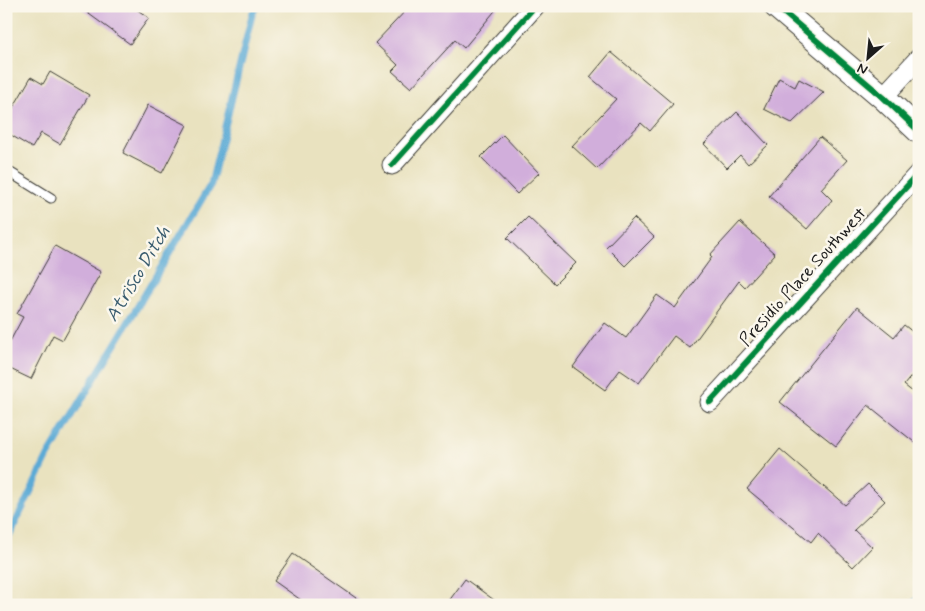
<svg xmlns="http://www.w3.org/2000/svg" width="925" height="611" font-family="Mynerve,sans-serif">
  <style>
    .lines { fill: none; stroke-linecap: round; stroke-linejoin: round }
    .stream { stroke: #5caad5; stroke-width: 7 }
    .building { fill: #d1aedb }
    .service-casing { stroke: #3b3a34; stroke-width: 11 }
    .minor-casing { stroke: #3b3a34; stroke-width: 21 }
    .tertiary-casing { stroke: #3b3a34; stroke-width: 26 }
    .service { stroke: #fff; stroke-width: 9 }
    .minor { stroke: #fff; stroke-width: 19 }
    .tertiary { stroke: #fff; stroke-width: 24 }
    .cycleway-casing { stroke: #fbf7ec; stroke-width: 9 }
    .cycleway { stroke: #00873e; stroke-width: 6 }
    .labels { text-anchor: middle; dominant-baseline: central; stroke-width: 5; stroke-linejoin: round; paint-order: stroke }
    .street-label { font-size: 18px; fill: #1c1c1c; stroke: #fbf7ec }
    .water-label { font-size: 19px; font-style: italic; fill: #395c6f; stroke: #fbf7ec }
  </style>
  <rect width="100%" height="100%" fill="#fbf7ec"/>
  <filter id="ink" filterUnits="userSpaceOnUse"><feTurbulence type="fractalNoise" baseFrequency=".02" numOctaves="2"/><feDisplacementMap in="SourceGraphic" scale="10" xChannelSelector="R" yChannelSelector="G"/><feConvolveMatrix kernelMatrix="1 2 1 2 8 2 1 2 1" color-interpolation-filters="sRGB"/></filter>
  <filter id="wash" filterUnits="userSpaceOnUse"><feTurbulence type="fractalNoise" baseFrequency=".0096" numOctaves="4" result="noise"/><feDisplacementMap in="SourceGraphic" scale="20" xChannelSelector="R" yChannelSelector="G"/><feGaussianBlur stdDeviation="1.12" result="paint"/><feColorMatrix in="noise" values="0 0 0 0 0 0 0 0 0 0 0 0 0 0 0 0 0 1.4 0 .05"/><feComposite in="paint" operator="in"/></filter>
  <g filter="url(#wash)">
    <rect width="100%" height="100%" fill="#e9e2bf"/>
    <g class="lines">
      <!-- stream -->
      <g class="stream">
        <polyline points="6,542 48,456 211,184 252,15 256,6"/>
        <polyline points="912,605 919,598"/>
      </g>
    </g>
    <g id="blocks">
      <!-- building -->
      <g class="building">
        <polygon points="78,6 132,6 149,18 130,44"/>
        <polygon points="410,6 499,6 464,48 455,40 411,88 392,71 398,65 375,43"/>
        <polygon points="611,52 673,104 650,131 641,123 597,169 572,146 616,99 590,77"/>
        <polygon points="50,72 89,95 60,144 41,133 32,148 6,132 6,120 31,77 43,84"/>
        <polygon points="779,78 795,87 799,79 824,92 792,123 764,109"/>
        <polygon points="148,105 187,125 162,173 123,153"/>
        <polygon points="737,112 768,145 748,164 740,155 727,168 704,144"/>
        <polygon points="503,135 539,173 517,194 481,157"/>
        <polygon points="820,137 847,160 821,189 832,200 807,229 769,196"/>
        <polygon points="528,217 576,263 555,284 507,238"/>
        <polygon points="634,218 654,237 625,266 606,247"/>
        <polygon points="740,222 775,254 745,287 739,281 690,348 674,336 639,383 620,370 605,390 573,367 605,323 626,338 657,295 675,308 712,257 710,255"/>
        <polygon points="55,246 101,272 63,340 53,335 31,379 6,367 6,349 23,317 17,314"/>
        <polygon points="857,307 894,337 904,325 919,337 919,367 904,385 919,397 919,446 868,405 836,446 780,402"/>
        <polygon points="780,449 845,505 868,484 885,501 854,530 872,547 853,567 818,533 811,542 747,489"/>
        <polygon points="293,554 366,605 308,605 274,581"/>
        <polygon points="465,579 501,605 446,605"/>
      </g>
    </g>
  </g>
  <g filter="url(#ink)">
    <use href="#blocks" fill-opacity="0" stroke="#3b3a34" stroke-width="1"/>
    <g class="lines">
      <defs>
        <polyline id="service" points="6,170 51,198"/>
        <g id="minor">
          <polyline points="883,97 919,58"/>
          <polyline points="392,165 535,6"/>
          <polyline points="710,402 919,173"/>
        </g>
        <polyline id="tertiary" points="776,6 883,97 919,131"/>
      </defs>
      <!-- service casing -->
      <use href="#service" class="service-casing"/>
      <!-- minor casing -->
      <use href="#minor" class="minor-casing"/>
      <!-- tertiary casing -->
      <use href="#tertiary" class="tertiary-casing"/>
      <!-- service -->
      <use href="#service" class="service"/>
      <!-- minor -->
      <use href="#minor" class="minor"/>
      <!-- tertiary -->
      <use href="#tertiary" class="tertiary"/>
      <defs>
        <g id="cycleway">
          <polyline points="776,6 883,97 919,131"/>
          <polyline points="392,165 535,6"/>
          <polyline points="710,402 919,173"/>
        </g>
      </defs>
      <!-- cycleway casing -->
      <use href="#cycleway" class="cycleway-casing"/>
      <!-- cycleway -->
      <use href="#cycleway" class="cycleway"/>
    </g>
  </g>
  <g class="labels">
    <!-- street labels -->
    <g class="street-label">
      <text transform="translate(803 277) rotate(-48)">Presidio Place Southwest</text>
    </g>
    <!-- water labels -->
    <g class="water-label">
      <text transform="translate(138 274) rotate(-59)">Atrisco Ditch</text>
    </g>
  </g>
  <!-- margin -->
  <rect width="925" height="611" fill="none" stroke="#fbf7ec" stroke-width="25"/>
  <!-- north arrow -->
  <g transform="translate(868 58) rotate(207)" stroke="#fbf7ec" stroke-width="4" paint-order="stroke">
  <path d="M0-4L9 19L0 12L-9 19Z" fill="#1c1c1c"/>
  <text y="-8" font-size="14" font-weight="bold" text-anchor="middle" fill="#1c1c1c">N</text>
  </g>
</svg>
